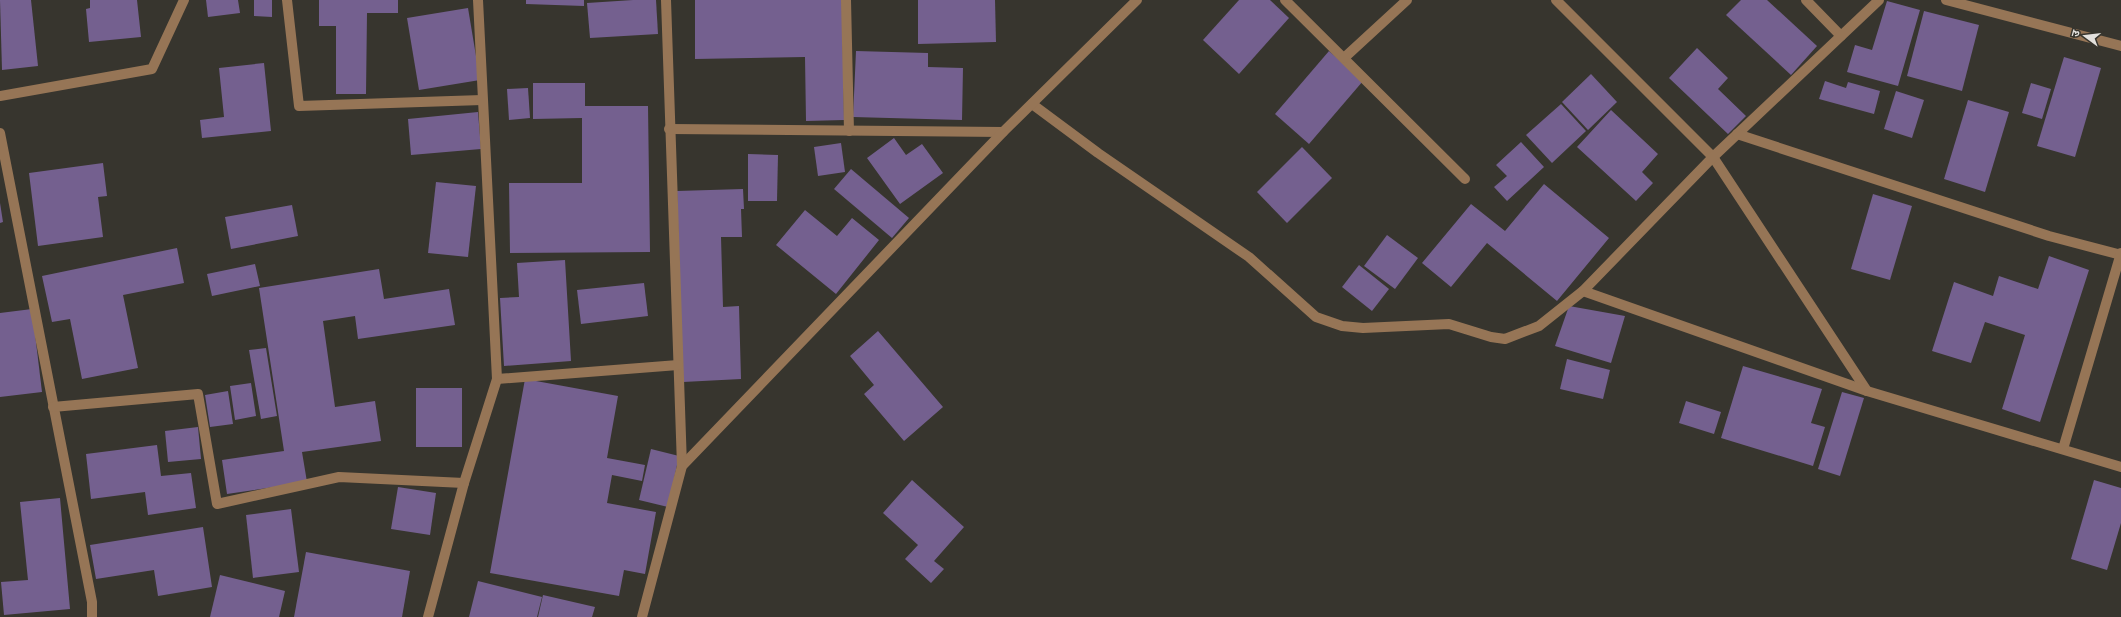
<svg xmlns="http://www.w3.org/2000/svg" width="2121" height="617" font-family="Figtree,'Noto Sans Devanagari',sans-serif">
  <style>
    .building { fill: #74608f }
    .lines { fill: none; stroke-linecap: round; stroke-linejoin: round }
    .minor { stroke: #967556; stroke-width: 10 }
  </style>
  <rect width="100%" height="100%" fill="#37352e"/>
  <!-- building -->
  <g class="building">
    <polygon points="0,0 31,0 38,66 2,70"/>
    <polygon points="90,0 137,0 141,37 89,42 86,9 90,8"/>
    <polygon points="206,0 238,0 240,13 208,17"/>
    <polygon points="254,0 272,0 272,17 254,16"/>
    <polygon points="319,0 398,0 398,13 367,13 366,94 336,94 336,26 319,26"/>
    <polygon points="526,0 584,0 584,6 526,4"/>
    <polygon points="633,0 656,0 658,34 590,38 587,3"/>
    <polygon points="695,0 842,0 844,120 806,121 805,57 695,59"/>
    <polygon points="918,0 995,0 996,42 918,44"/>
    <polygon points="1239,0 1270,0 1289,18 1239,74 1203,40"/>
    <polygon points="1741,0 1767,0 1817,46 1791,75 1726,15"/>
    <polygon points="1887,1 1920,10 1898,86 1847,72 1855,45 1872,50"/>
    <polygon points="468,8 480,80 419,90 407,18"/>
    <polygon points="1924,11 1979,25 1962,91 1907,76"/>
    <polygon points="1697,48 1728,78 1718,89 1746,116 1728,134 1669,78"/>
    <polygon points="856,51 928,53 928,67 963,68 962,120 853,117"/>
    <polygon points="1329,51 1363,81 1309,144 1275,114"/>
    <polygon points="2064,57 2101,68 2075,157 2037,146"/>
    <polygon points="264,63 271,131 202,138 200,120 224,117 219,68"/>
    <polygon points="1591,74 1617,102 1588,130 1562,102"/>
    <polygon points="1825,81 1846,88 1848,82 1880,91 1874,114 1819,99"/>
    <polygon points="533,83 585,83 585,106 648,106 650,252 510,253 509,183 582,183 582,118 533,119"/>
    <polygon points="2031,83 2051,89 2042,119 2022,113"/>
    <polygon points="528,88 530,118 509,120 507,89"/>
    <polygon points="1896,91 1924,100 1912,138 1884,129"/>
    <polygon points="1968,100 2009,112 1985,192 1944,179"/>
    <polygon points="1561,104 1586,131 1552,163 1526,135"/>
    <polygon points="1611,110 1658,154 1642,172 1653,183 1636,201 1577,147"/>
    <polygon points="478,112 481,149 411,155 408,119"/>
    <polygon points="894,138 906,155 922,144 943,173 900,204 867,158"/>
    <polygon points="1521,142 1544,167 1507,201 1494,187 1507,176 1496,165"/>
    <polygon points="841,143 845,172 818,176 814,147"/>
    <polygon points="1302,147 1332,178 1287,223 1257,192"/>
    <polygon points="748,154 778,155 777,201 748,201"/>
    <polygon points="103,163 107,196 98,197 103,237 38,246 29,173"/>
    <polygon points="851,169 909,218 892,238 834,189"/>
    <polygon points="436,182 476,186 468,257 428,253"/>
    <polygon points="1544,184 1609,238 1557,301 1487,243 1451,287 1422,263 1471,204 1505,231"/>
    <polygon points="743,189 744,209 741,209 742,237 721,237 723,307 739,306 741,379 683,382 677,191"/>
    <polygon points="1873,194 1912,206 1890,280 1851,269"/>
    <polygon points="0,203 3,222 0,223"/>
    <polygon points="292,205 298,236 231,249 225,217"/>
    <polygon points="805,210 837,236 852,218 879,240 836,294 776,245"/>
    <polygon points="1387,235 1418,258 1395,289 1364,266"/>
    <polygon points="177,248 184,283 123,295 138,368 82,379 70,319 52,322 42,276"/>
    <polygon points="2049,256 2089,270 2040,422 2002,409 2025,335 1985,322 1971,363 1932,351 1954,282 1993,296 1999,276 2038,289"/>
    <polygon points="565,260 571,361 504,366 500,298 519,297 517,263"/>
    <polygon points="255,264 260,286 212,296 207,274"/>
    <polygon points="1359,265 1389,289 1372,311 1342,287"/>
    <polygon points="379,269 384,299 449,289 455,325 358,339 355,316 323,321 335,407 375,401 381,441 302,452 307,482 227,494 222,460 284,451 259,288"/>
    <polygon points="644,283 648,316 581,324 577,290"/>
    <polygon points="1569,306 1625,316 1611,363 1555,346"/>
    <polygon points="32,309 42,392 0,397 0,313"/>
    <polygon points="878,331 943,407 904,441 864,394 874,385 850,356"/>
    <polygon points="266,348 277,416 261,419 249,350"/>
    <polygon points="1567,359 1610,370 1603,399 1560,389"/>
    <polygon points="1743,366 1822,389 1811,423 1825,427 1813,466 1721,438"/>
    <polygon points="525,379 618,396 607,458 645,465 642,481 612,475 607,503 656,512 645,574 624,570 619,596 490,573"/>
    <polygon points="251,383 256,416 235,420 230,386"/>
    <rect x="416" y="388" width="46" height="59"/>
    <polygon points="228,391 233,424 210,427 205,395"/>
    <polygon points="1842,392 1864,398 1840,476 1818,469"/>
    <polygon points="1686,401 1721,412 1714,434 1679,423"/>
    <polygon points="198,427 201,459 168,462 165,431"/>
    <polygon points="157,445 161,476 191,473 196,508 148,515 145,492 91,499 86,454"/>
    <polygon points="651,449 679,456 668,507 639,500"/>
    <polygon points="912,480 964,527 934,561 944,569 931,583 905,559 918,545 883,513"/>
    <polygon points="2094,480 2121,488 2121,523 2107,570 2071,559"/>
    <polygon points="398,487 436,493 430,535 391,529"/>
    <polygon points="60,498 70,609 4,615 1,582 28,580 20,502"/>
    <polygon points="291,509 299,572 253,578 246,515"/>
    <polygon points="203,527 212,587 158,596 154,570 96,579 90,545"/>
    <polygon points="306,552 410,571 402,617 294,617"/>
    <polygon points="220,575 285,591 279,617 210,617"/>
    <polygon points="478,581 542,597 537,617 469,617"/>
    <polygon points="543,595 595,607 592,617 538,617"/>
  </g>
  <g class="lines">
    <!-- minor -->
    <g class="minor">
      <polyline points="287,0 299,106 482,100"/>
      <polyline points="666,0 682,466"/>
      <polyline points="846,0 849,131"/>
      <polyline points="1285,0 1465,179"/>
      <polyline points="1556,0 1713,157 1867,391"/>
      <polyline points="1806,0 1841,36"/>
      <polyline points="1946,0 2121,46"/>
      <polyline points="1344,58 1407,0"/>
      <polyline points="0,96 152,69 184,0"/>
      <polyline points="1032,104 1098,153 1249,257 1316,317 1342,326 1363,328 1449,324 1491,337 1505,339 1539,326 1583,291 1713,157 1879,0"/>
      <polyline points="669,129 1003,132"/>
      <polyline points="0,133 92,602 92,617"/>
      <polyline points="1737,134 2049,236 2121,255"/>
      <polyline points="1583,291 1867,391 2121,467"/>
      <polyline points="497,379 678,365"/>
      <polyline points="53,407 198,394 217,504 339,477 464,483"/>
      <polyline points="2063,449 2121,253"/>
      <polyline points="428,617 464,483 497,379 478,0"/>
      <polyline points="642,617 682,466 1003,132 1137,0"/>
    </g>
  </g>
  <!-- north arrow -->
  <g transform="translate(2085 36) rotate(285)" stroke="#37352e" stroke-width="3" paint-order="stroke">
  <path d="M0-3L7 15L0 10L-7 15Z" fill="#e3e1dd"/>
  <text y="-6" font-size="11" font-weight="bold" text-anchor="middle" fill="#e3e1dd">उ</text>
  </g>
</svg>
